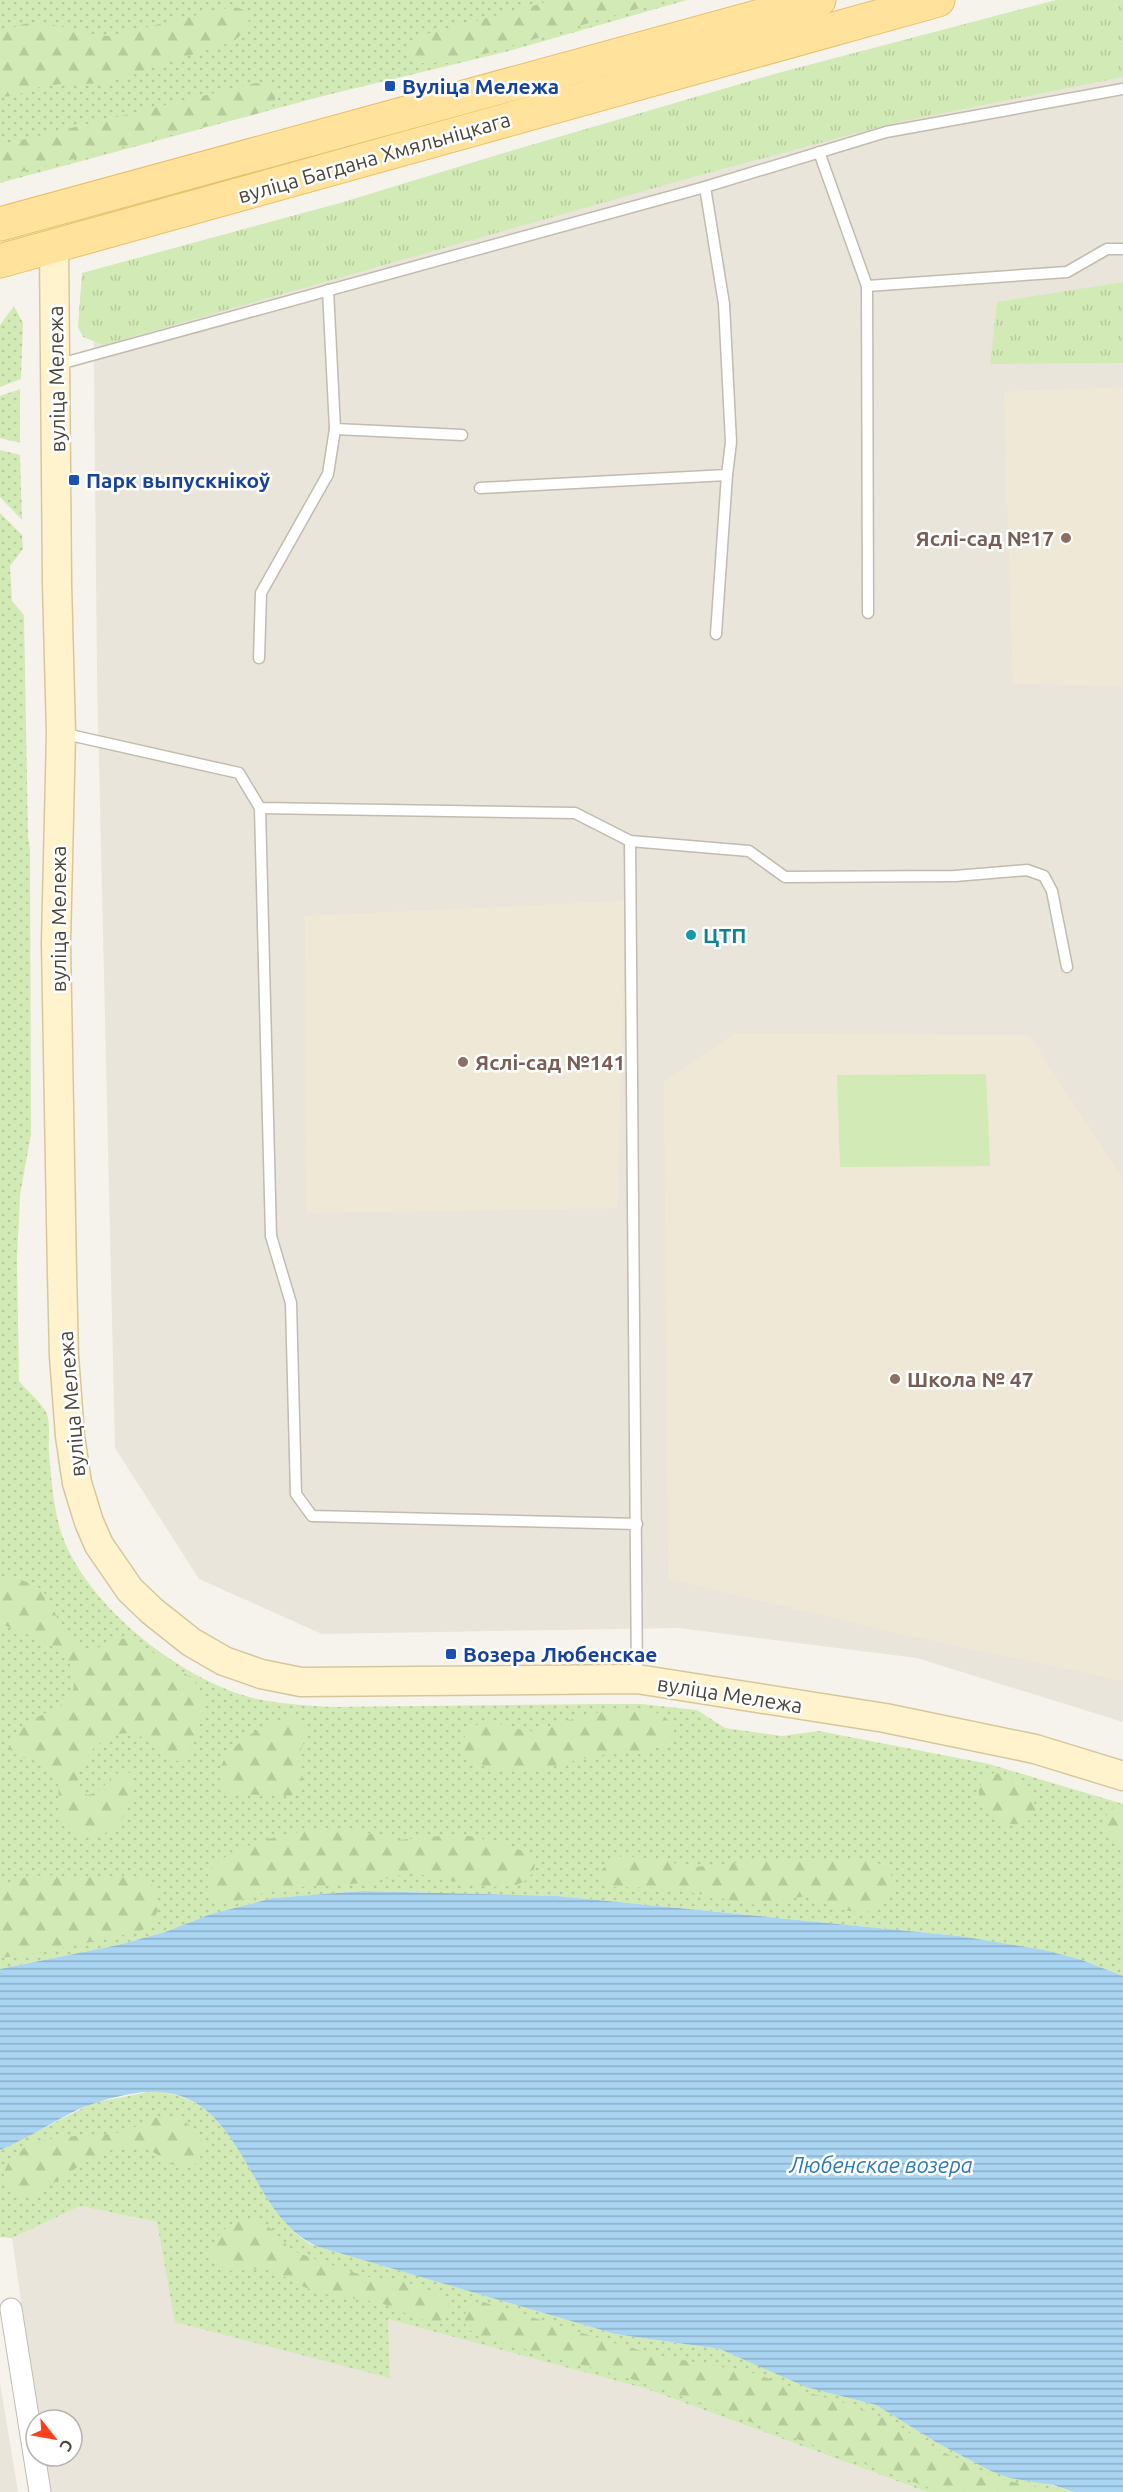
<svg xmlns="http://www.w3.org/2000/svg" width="1123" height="2492" font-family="Ubuntu,sans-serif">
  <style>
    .residential { fill: #eae5da }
    .education { fill: #efe8d6 }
    .grass { fill: url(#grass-dots) }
    .forest { fill: url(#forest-firs) }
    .park { fill: url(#park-tufts) }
    .pitch { fill: #d2eab5 }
    .water { fill: url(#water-rules) }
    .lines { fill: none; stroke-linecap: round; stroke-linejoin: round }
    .lane-casing { stroke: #c2bbae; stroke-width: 13 }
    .street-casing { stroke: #c2bbae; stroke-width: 23 }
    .secondary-casing { stroke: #d6c79b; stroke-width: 31 }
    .primary-casing { stroke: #e6c16a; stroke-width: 35 }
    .lane { stroke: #fff; stroke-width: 10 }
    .street { stroke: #fff; stroke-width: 21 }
    .secondary { stroke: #fff3cd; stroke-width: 28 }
    .primary { stroke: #ffe39c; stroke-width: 33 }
    .transit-dot { fill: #1a4fb4; stroke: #fff; stroke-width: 2 }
    .education-dot { fill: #8d6e63; stroke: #fff; stroke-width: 2 }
    .culture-dot { fill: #0f9aa8; stroke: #fff; stroke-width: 2 }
    .labels { text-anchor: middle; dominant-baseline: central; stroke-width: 5; stroke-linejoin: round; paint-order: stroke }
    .transit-label { font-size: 21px; font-weight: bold; fill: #164399; stroke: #fff; text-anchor: start }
    .street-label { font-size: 21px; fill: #4b4439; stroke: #fff }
    .education-label { font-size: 21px; font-weight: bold; fill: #785e54; stroke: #fff; text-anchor: start }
    .culture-label { font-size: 21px; font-weight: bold; fill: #0d838f; stroke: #fff; text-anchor: start }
    .water-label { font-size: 22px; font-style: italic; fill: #2e7ab2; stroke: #fff }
  </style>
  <defs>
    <pattern id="grass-dots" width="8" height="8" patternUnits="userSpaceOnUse" patternTransform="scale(1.5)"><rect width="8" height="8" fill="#d2eab5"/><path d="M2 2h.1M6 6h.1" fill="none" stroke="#b6ca9c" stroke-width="1.8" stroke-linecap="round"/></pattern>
    <pattern id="forest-firs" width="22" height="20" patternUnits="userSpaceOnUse" patternTransform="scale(1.5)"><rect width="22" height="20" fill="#d2eab5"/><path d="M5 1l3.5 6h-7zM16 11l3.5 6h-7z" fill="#b6ca9c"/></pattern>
    <pattern id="park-tufts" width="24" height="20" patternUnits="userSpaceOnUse" patternTransform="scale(1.5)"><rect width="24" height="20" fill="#d2eab5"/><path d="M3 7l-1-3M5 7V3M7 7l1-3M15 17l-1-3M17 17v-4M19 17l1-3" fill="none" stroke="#b6ca9c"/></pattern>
    <pattern id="water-rules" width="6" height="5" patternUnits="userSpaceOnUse" patternTransform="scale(1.5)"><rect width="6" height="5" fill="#a9d4f2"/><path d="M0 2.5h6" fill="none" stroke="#8caec5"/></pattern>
  </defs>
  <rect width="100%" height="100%" fill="#f6f3ec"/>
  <!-- residential -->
  <g class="residential">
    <polygon points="1123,0 1123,1722 917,1658 678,1628 322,1634 199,1579 115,1448 97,677 93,279"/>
    <polygon points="80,2206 157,2222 390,2378 387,2318 647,2389 927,2492 49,2492 44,2456 72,2456 72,2420 38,2420 12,2238"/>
    <polygon points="0,2383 18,2492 0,2492"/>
  </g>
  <!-- education -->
  <g class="education">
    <polygon points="1123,387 1123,686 1013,684 1004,392"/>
    <polygon points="626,901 617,1208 306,1213 305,916"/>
    <polygon points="735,1033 1029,1035 1123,1180 1123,1681 915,1637 668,1579 664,1082"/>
  </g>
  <!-- grass -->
  <g class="grass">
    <polygon points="0,0 687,0 505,52 319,97 0,183"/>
    <polygon points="14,306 23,323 21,379 0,387 0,325"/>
    <polygon points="20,389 20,443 0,438 0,396"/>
    <polygon points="0,450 20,455 22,520 0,497"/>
    <path d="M0,513L22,535L23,549L10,566L12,601L24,615L28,837L30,848L31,1134L20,1195L17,1259L19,1381C27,1391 40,1401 46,1412C51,1422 48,1441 49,1453C51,1476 53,1502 59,1525C79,1601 179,1679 253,1698C278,1704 304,1705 330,1707L600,1704H641L697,1710L725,1728L782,1736L819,1731L989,1764L1123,1804V1976L1082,1960L959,1936L557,1896L363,1891L273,1898L211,1914L165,1932L118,1945L0,1969Z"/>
    <path d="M153,2091C245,2097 244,2202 310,2244L615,2334L720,2349L837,2395L876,2405L939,2444L973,2462L1074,2492H927L647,2389L388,2319L390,2378L175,2322L157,2222L80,2206L12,2238L0,2237V2150L93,2103Z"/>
  </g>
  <!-- forest -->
  <g class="forest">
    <polygon points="554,0 667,0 453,63 416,63 410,58 408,53 411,45 423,35"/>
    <path d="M232,7C260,10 248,32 232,42L107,82C84,86 58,81 36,88C23,92 14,98 0,96V35C37,8 71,35 109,36Z"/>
    <polygon points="256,83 270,86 275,91 275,103 264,112 0,177 1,145"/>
    <path d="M0,1576C11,1579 26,1580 35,1585C56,1597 54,1627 73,1641C98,1661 108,1635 128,1639C134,1640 185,1672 190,1677C198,1684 204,1694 203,1705C202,1722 190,1775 165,1758C157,1753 152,1744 145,1739C127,1727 106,1735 92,1750C83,1761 77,1772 78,1787L87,1795C108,1793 110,1766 130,1773C137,1783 134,1793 129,1805C116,1838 90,1846 61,1824C55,1808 62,1790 56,1776C46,1754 20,1765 9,1748C16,1707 83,1719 73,1674C71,1663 64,1654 55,1648C39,1637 18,1632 0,1623Z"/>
    <path d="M615,1711C635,1710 668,1706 674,1731C670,1738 667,1744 659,1747C639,1754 616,1752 596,1756C563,1762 531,1776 497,1769C488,1767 475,1763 468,1757C455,1745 468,1726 482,1723C500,1720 518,1733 536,1731C550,1729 562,1722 575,1718C588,1713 601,1712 615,1711Z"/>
    <path d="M291,1717C296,1721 302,1723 304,1729C309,1740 298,1749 298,1760C298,1767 304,1775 302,1782C300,1788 295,1794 290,1796C287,1797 242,1794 235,1794C229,1793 224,1789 221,1783C209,1755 268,1719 291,1717Z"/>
    <path d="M994,1773C1014,1774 1032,1791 1036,1810C1023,1850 947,1796 994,1773Z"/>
    <path d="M1113,1808L1123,1809V1845C1112,1840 1105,1831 1103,1819Z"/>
    <path d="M321,1828H346L399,1840L451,1835L469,1836L504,1844L525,1852L535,1865C527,1910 435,1871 406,1874C396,1875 386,1880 375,1881C343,1887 309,1884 275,1890C259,1893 243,1901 227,1902C219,1903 216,1901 210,1897C208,1890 206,1881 209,1874C222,1845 292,1833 321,1828Z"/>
    <polygon points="623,1856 653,1859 694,1867 756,1861 857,1859 881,1864 890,1872 894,1883 891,1893 885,1903 876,1909 863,1913 837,1909 806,1896 756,1905 668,1888 610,1887 604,1883 601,1871 612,1859"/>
    <path d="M45,1875C62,1876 79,1878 96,1877C119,1877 154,1868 158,1900C160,1914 152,1923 141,1931L39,1953L0,1958V1885L28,1877Z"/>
    <path d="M164,2115C183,2118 201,2129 204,2149L197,2163L180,2168C166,2162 154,2149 139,2147C113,2143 83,2163 63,2177C53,2183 43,2192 31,2195C23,2197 12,2195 7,2187C2,2180 3,2173 7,2166C24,2129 90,2139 121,2132C136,2128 149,2119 164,2115Z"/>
    <path d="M242,2219C278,2219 275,2246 304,2255C325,2262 345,2270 365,2276C375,2279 384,2278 393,2279C405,2280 441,2294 448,2303C454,2344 393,2305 377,2302C354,2298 332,2298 309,2289C295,2284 282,2273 267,2270C245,2265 229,2281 212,2258C211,2238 225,2226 242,2219Z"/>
    <path d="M483,2302L627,2347L672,2358L750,2372L803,2391L851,2405L887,2419L927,2444L995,2478L1060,2492H941L642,2382L476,2335L466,2327C462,2312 468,2303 483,2302Z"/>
  </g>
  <!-- park -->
  <g class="park">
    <polygon points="1056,0 1123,0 1123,77 894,123 693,177 103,345 83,337 78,327 82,273 340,203 497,155 778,73"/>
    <polygon points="1123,282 1123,363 990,364 997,302"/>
  </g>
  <!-- pitch -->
  <polygon class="pitch" points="986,1074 990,1166 840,1167 837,1075"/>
  <!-- water -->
  <path class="water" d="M363,1891L557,1896L959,1936L1044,1950L1082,1960L1123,1976V2492H1074L1053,2485L1010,2478L991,2471L939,2444L876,2405L806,2387L720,2349L615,2334L319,2247C288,2234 271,2206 255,2178C225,2125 199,2081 130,2094C110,2098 91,2103 73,2112C49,2124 26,2139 0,2150V1969L118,1945L165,1932L211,1914L273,1898Z"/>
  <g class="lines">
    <defs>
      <g id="lane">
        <polyline points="819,152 867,286 868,613"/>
        <polyline points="867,286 1067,272 1107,249 1123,249"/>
        <polyline points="328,290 335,429 462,435"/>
        <polyline points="56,365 705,187 886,132 1123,89"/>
        <polyline points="480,488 727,475 731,442 724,304 705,187"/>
        <polyline points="716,634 727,475"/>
        <polyline points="259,658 261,593 328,474 335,429"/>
        <polyline points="61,733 239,773 260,808 575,813 630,841 749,851 785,877 955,876 1027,870 1044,876 1052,891 1067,967"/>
        <polyline points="260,808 271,1236 291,1303 296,1494 312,1516 637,1524"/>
        <polyline points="630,841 637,1679"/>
      </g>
      <polyline id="street" points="11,2309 40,2492"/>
      <polyline id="secondary" points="54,246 57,584 61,733 56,943 62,1273 64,1356 70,1436 77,1483 89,1522 99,1545 130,1590 152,1611 191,1642 224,1661 261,1674 301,1682 637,1679 885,1718 1035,1749 1123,1776"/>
      <g id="primary">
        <polyline points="0,224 819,0"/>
        <polyline points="0,261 938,0"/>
      </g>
    </defs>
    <!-- lane casing -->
    <use href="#lane" class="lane-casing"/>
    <!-- street casing -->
    <use href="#street" class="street-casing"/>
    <!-- secondary casing -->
    <use href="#secondary" class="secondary-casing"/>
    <!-- primary casing -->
    <use href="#primary" class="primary-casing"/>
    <!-- lane -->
    <use href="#lane" class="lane"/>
    <!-- street -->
    <use href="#street" class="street"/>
    <!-- secondary -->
    <use href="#secondary" class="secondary"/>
    <!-- primary -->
    <use href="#primary" class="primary"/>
  </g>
  <!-- markers -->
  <g class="transit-dot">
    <rect x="384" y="80" width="12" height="12" rx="3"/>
    <rect x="68" y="474" width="12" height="12" rx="3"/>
    <rect x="445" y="1648" width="12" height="12" rx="3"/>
  </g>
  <g class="education-dot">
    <circle cx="1066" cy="538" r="6"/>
    <circle cx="463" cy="1062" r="6"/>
    <circle cx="895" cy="1379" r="6"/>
  </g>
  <circle class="culture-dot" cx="691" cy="935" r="6"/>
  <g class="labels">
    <!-- transit labels -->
    <g class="transit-label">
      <text x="402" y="86">Вуліца Мележа</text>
      <text x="86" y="480">Парк выпускнікоў</text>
      <text x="463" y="1654">Возера Любенскае</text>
    </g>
    <!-- street labels -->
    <g class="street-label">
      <text transform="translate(374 157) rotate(-16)">вуліца Багдана Хмяльніцкага</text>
      <text transform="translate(56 379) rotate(-91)">вуліца Мележа</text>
      <text transform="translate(58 919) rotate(-90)">вуліца Мележа</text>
      <text transform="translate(71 1404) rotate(-95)">вуліца Мележа</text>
      <text transform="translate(730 1694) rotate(9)">вуліца Мележа</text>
    </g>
    <!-- education labels -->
    <g class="education-label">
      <text x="1054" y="538" text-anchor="end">Яслі-сад №17</text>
      <text x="475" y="1062">Яслі-сад №141</text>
      <text x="907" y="1379">Школа № 47</text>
    </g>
    <!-- culture labels -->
    <g class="culture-label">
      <text x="703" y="935">ЦТП</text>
    </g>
    <!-- water labels -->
    <g class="water-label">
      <text x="881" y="2164">Любенскае возера</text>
    </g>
  </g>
  <!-- north arrow -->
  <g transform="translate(54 2438) rotate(121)"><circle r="28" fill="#ffffff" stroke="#b7b4b0" stroke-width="1.5"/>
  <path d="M0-4.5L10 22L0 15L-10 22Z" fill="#fc3f1d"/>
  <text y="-9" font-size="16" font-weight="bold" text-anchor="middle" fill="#4b4439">С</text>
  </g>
</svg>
